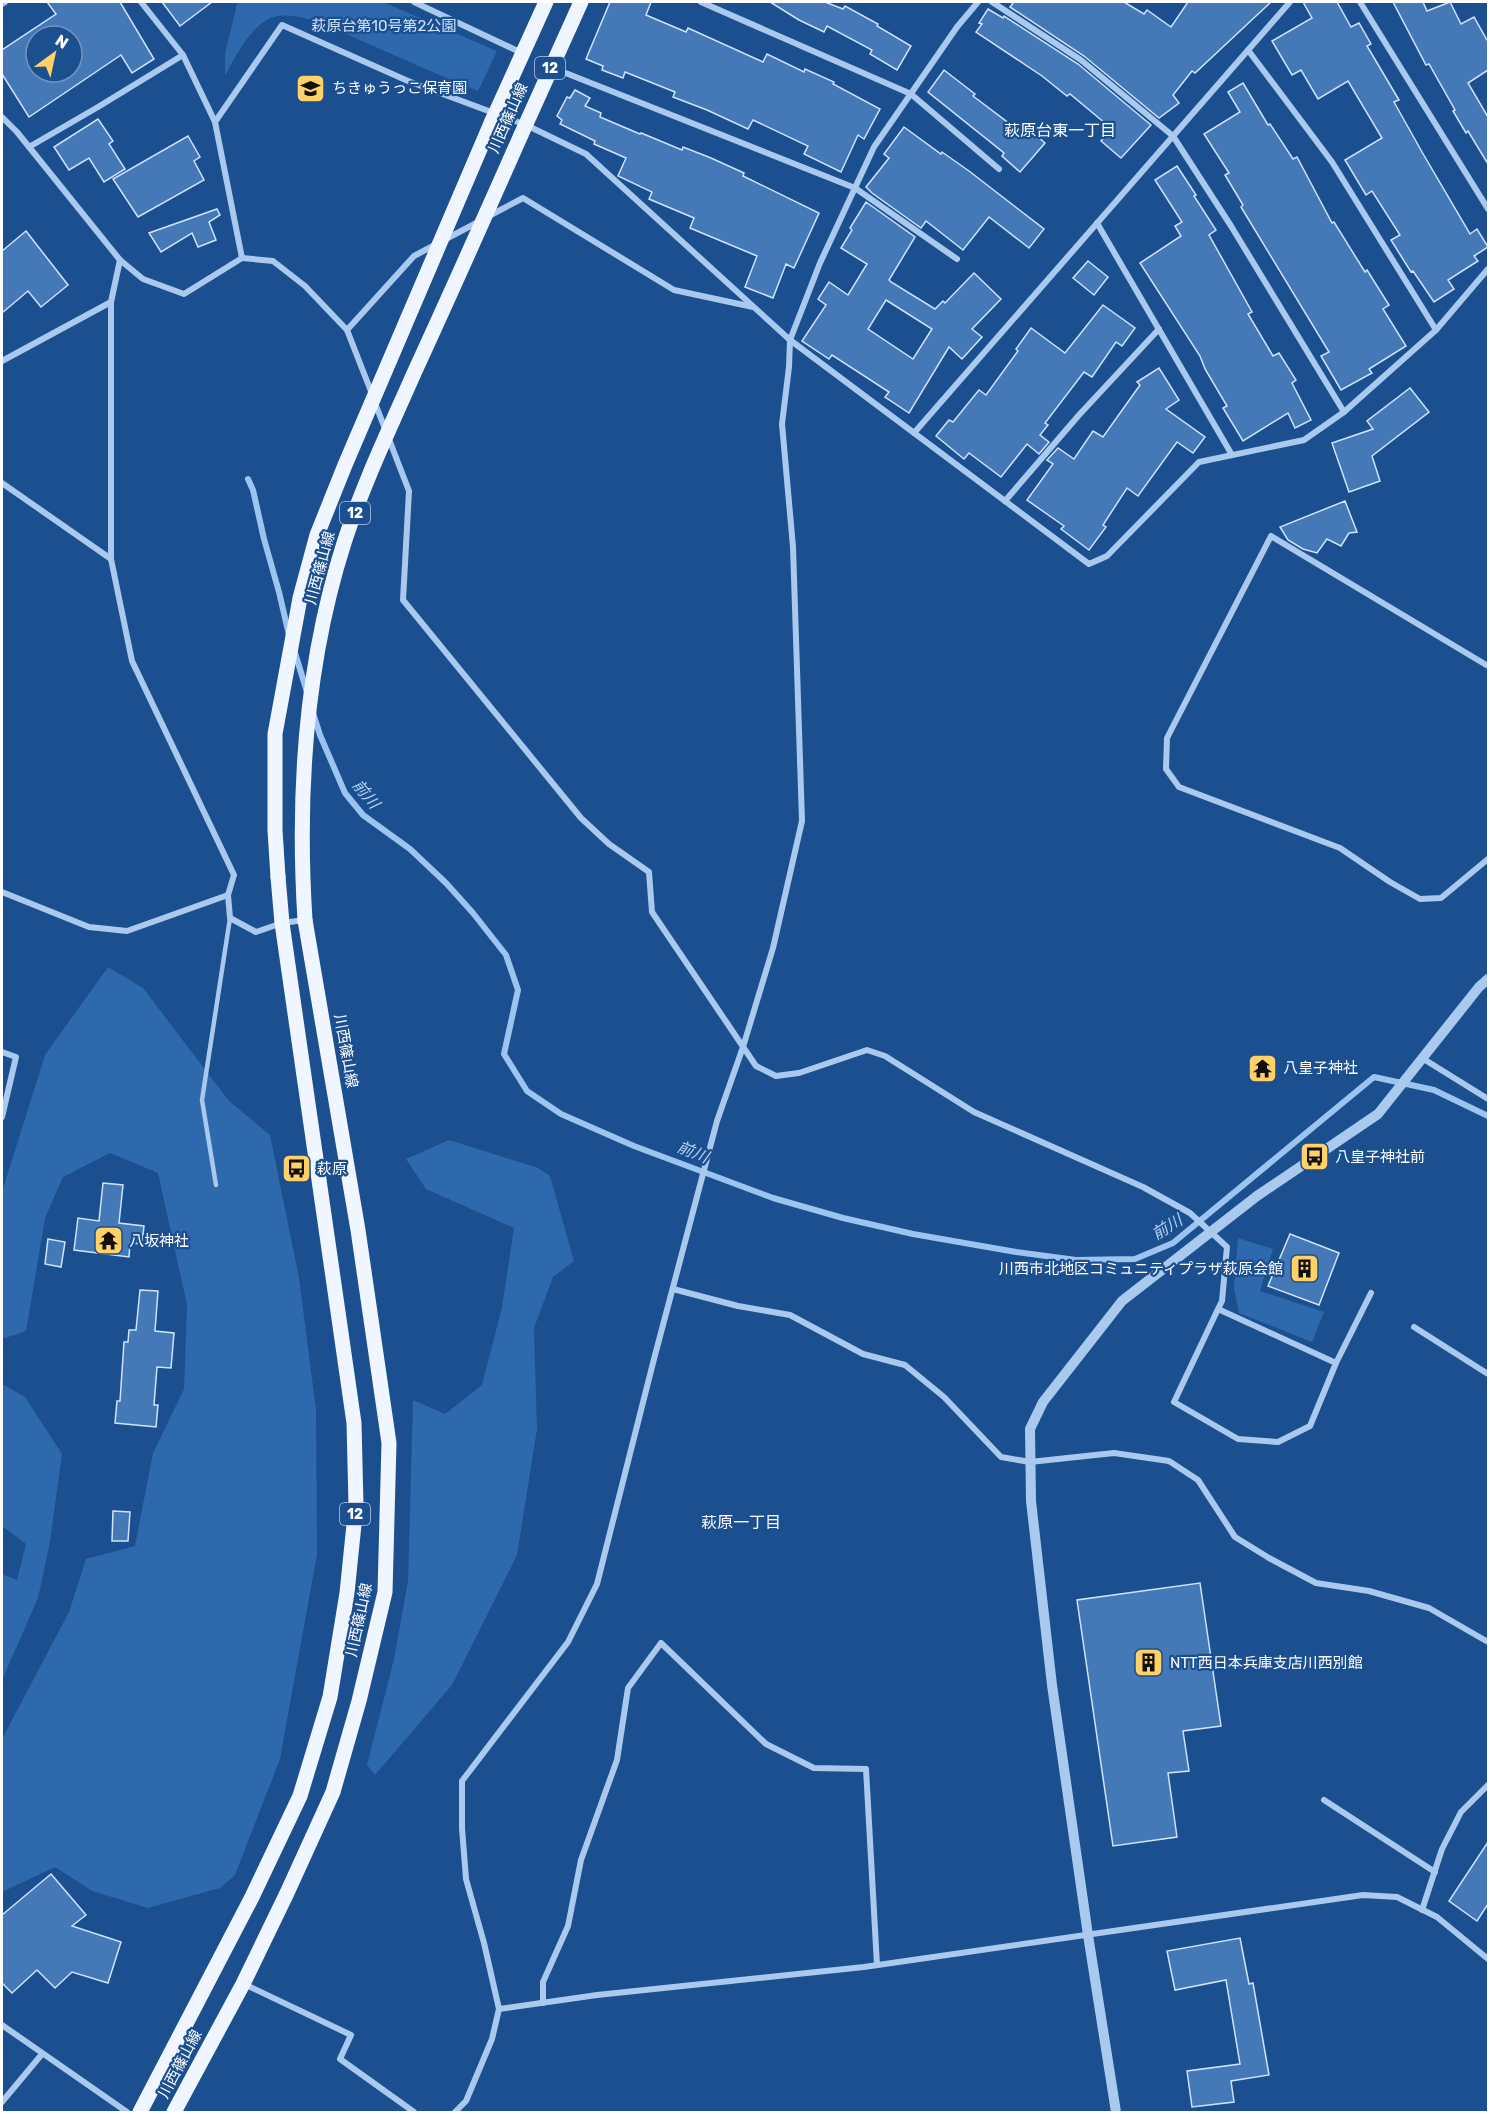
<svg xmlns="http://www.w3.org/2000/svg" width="1490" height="2114" font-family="Rubik,'Noto Sans JP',sans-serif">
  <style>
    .green { fill: #2e69ad }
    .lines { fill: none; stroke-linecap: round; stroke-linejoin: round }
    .stream { stroke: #9cc4f0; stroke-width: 6 }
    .building { fill: #4478b7; stroke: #cfe3fa; stroke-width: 1.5; fill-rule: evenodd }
    .service { stroke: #a9c9ee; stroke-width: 4.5 }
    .minor { stroke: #a9c9ee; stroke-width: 6 }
    .tertiary { stroke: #a9c9ee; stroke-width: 10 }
    .primary { stroke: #f0f6ff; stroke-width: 15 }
    .primary-bridge { stroke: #f0f6ff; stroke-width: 15 }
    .labels { text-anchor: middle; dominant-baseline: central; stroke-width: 4.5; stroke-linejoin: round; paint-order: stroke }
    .shield { fill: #1b4f8f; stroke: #bbcadd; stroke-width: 1.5 }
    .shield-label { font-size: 14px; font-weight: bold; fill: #fff }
    .park-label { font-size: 15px; fill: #cfe3fa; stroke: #1b4f8f }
    .poi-label { font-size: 15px; fill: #fff; stroke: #1b4f8f; text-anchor: start }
    .street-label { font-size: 15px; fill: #fff; stroke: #1b4f8f }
    .neighbourhood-label { font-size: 16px; fill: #fff; stroke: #1b4f8f }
    .water-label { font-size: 16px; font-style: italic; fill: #b5d3f5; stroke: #1b4f8f }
  </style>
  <rect width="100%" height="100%" fill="#1b4f8f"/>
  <!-- green -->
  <g class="green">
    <path d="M236,2H383L497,51L478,91C441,76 405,60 369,44C343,33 305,12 278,16C254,19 235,57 225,76V54L237,4Z"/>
    <polygon points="108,967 143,988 229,1101 270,1135 299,1278 316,1410 317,1554 280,1759 235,1875 220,1888 148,1908 92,1891 55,1867 2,1892 2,1739 69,1612 86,1559 135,1546 153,1453 184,1389 187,1305 158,1173 110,1153 63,1177 45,1218 26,1331 2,1339 2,1192 45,1055"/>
    <polygon points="449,1140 538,1168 550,1176 574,1261 553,1277 534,1328 537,1429 517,1555 452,1685 375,1775 367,1765 394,1659 408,1581 413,1400 445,1414 482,1385 502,1307 514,1228 426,1189 406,1159"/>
    <polygon points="1238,1238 1273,1249 1260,1291 1324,1312 1312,1342 1239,1313 1234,1288"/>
    <polygon points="2,1384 25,1397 62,1454 50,1542 38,1598 2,1680 2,1574 17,1580 26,1544 2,1526"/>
  </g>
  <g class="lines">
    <!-- stream -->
    <g class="stream">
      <polyline points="248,479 253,490 264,539 279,592 289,635"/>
      <polyline points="295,653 307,692"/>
      <polyline points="313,713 320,735 345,793 363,815 410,849 446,883 473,913 506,955 518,990 504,1054 527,1091 561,1114 634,1146 773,1198 843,1218 913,1234 1016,1252 1076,1260 1135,1259 1173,1243 1374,1077 1434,1090 1488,1116"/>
    </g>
  </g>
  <!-- building -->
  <g class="building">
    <path d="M47,2H120L154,59L132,73L121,55L29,117L2,74V50L56,14ZM36,36H72V72H36Z"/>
    <polygon points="162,2 212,2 180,26"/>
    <polygon points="610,2 651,2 646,15 686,32 688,28 763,62 767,54 804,72 805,69 834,82 833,84 880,109 864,139 858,135 841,172 804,154 808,146 753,120 748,129 707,110 673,97 675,92 625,72 623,78 602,70 603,66 586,59"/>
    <polygon points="770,2 825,2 843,9 845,6 878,24 877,26 911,46 897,70 870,54 872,50 827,26 824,32 799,20"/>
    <polygon points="1014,2 1124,2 1144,14 1147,10 1171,27 1188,2 1271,2 1195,73 1192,71 1173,95 1179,103 1159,118 1084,56 1010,7"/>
    <polygon points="1303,2 1337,2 1351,27 1359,23 1371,44 1367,46 1399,100 1394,102 1422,152 1470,234 1477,229 1488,247 1474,256 1478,261 1448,280 1454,289 1434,302 1413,271 1411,272 1391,240 1400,235 1372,191 1366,195 1345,160 1382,138 1348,81 1318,99 1301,70 1292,75 1272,41 1312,18"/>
    <polygon points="1393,2 1423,2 1427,11 1450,2 1461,24 1474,17 1488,42 1488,70 1468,83 1488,117 1488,164 1468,131 1466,133 1453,111 1455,110 1429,64 1426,65"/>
    <polygon points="988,9 1003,18 1004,16 1078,64 1151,125 1121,158 1101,141 1112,129 1070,94 1067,96 1042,76 976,32 982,24 979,23"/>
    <polygon points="944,70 975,94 973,96 1022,133 1027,127 1045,143 1020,172 1002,156 1004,153 928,92"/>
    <polygon points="1243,83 1268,125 1270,124 1293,159 1297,157 1332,223 1334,222 1365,272 1367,270 1389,305 1383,309 1406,346 1369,369 1372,373 1341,390 1321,356 1329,352 1241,207 1243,205 1225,175 1229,173 1204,134 1240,112 1228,92"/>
    <polygon points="575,90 590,98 585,106 601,113 600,117 640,134 641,133 682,150 683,147 711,158 744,173 743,176 819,213 794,268 786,264 773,298 745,287 757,256 690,228 694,218 649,199 652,192 618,176 626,158 594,144 595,141 560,124 562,120 557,116 567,97 570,98"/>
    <polygon points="98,119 113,141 109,144 125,169 104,182 89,158 69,170 54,147"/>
    <polygon points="904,127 941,154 942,152 969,171 1044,229 1029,248 989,217 963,250 926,221 921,228 872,193 866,187 889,158 884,154"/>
    <polygon points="188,136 200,157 194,161 204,180 138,217 113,179"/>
    <polygon points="1177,166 1196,195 1194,196 1216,230 1209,235 1252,312 1248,314 1273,356 1279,353 1296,380 1292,383 1311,420 1295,428 1288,413 1243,441 1223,408 1227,406 1205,369 1200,356 1140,263 1181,236 1175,226 1182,222 1155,180"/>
    <path d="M866,202L915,237L889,280L891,282L935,309L943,301L945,303L974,273L1001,299L972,329L982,337L962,359L949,347L909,413L885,397L889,392L832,355L829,359L802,341L826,305L818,299L829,282L848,295L867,264L841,248L852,230L850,228ZM886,300L932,329L913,359L868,329Z"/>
    <polygon points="217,209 220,215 209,222 216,240 198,247 192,233 161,252 149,233"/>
    <polygon points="26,231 68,285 41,307 28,291 2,313 2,251"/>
    <polygon points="1088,261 1108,277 1094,295 1073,278"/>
    <polygon points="1103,305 1135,328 1122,346 1116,342 1092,377 1084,372 1045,423 1048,425 1040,435 1049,442 1039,454 1027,444 1001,477 969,453 964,459 936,436 949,420 953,422 979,390 986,395 1018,351 1016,349 1031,328 1065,353"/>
    <polygon points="1159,368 1179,400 1166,409 1205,437 1193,453 1177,442 1138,496 1127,488 1103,525 1106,527 1089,550 1061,529 1064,526 1027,500 1053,464 1047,460 1058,448 1074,459 1093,431 1103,437 1140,385 1137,382"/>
    <polygon points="1410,388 1429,412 1372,456 1380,481 1349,492 1332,443 1373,429 1367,421"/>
    <polygon points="1345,501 1357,532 1349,533 1341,546 1327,539 1317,553 1303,549 1288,540 1280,527"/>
    <polygon points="103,1183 123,1185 119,1223 144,1226 142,1244 130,1243 129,1257 74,1250 78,1218 99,1221"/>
    <polygon points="1290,1234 1339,1253 1319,1305 1268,1286"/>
    <polygon points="48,1239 65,1242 61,1267 45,1264"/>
    <polygon points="140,1290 158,1291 155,1331 174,1333 171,1368 157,1367 154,1405 158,1405 156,1427 115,1423 117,1401 120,1401 124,1342 128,1342 129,1330 136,1330"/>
    <polygon points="113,1511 130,1512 128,1541 112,1541"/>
    <polygon points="1200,1583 1221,1726 1183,1731 1189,1771 1168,1773 1177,1837 1113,1846 1077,1600"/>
    <polygon points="1488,1842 1488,1904 1477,1921 1449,1901"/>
    <polygon points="51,1874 86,1915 72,1926 121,1942 108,1983 72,1972 55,1988 37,1970 12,1993 2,1983 2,1915"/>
    <polygon points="1240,1938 1249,1984 1253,1983 1269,2075 1231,2081 1234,2102 1192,2107 1187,2071 1240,2064 1226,1980 1175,1990 1167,1951"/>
  </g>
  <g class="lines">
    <!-- service -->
    <polyline class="service" points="216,1185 202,1100 230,918"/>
    <!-- minor -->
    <g class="minor">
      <polyline points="414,2 522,53"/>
      <polyline points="701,2 911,94 999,169"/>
      <polyline points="992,2 1081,60 1173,136 1231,226 1344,412 1436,330 1488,269"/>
      <polyline points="1360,2 1488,209"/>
      <polyline points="2,4 5,2"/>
      <polyline points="1248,50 1332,162 1436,330"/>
      <polyline points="183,55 215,122"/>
      <polyline points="553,68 855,188 957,259"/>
      <polyline points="2,117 17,132 120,260 143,279 184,294 242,258 215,122 282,25 408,81 526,125 586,154 790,340 1089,564 1107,556 1199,462 1304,440 1344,412"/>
      <polyline points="29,147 98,107 183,55 141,2"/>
      <polyline points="489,216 523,198 674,290 753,307"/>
      <polyline points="1097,223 1232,455"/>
      <polyline points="242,258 273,261 305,286 347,330"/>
      <polyline points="2,361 111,302"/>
      <polyline points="372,394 347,330 414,256 480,221"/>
      <polyline points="375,403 409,491 403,600 581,818 609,844 649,872 652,912 756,1066 776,1076 799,1073 867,1050 885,1056 974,1112 1143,1187 1190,1213 1227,1247 1222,1301 1218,1309 1174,1402 1238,1439 1278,1442 1310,1426 1336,1363 1218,1309"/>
      <polyline points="914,433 1290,2"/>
      <polyline points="2,483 111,559 132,661 234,875 228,895 230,918 256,932 282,923 305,920"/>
      <polyline points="1005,501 1079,415 1159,329"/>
      <polyline points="111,559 111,302 120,260"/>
      <polyline points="1488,666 1271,536 1167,738 1166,769 1179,787 1340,848 1390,882 1420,899 1441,898 1488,859"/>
      <polyline points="2,892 89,927 127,931 228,895"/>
      <polyline points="2,1052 16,1057 2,1117"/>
      <polyline points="1422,1058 1488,1099"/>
      <polyline points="673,1289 738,1306 790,1315 863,1354 905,1365 944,1397 1001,1457 1030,1462 1114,1453 1169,1461 1198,1480 1235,1537 1269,1558 1316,1583 1369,1591 1429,1608 1488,1642"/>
      <polyline points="1414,1327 1488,1374"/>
      <polyline points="1336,1363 1371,1293"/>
      <polyline points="1324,1800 1435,1872"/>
      <polyline points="1422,1910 1442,1849 1461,1812 1488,1785"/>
      <polyline points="244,1984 351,2035 340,2059 414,2112"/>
      <polyline points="543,2003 543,1982 568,1926 581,1860 617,1760 628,1688 661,1643 766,1744 814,1768 866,1769 877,1965"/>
      <polyline points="499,2009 597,1995 864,1967 1363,1895 1397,1897 1437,1917 1488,1959"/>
      <polyline points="2,2025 127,2112"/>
      <polyline points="2,2102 42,2054"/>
      <polyline points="455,2112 466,2101 492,2039 499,2009 484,1943 466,1879 462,1828 462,1781 568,1642 597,1584 654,1359 717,1121 743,1047 773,948 802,821 793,547 782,424 789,367 790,340 820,263 874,147 957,27 978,2"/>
    </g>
    <!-- tertiary -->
    <polyline class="tertiary" points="1116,2112 1088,1935 1052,1685 1031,1501 1030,1429 1043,1402 1122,1301 1257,1196 1378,1114 1479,987 1488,979"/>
    <!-- primary -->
    <g class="primary">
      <polyline points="492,121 546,2"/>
      <polyline points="521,135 581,2"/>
      <polyline points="140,2112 252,1897 300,1796 330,1697 347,1593 356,1505 354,1423 282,923 278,877"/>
      <polyline points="174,2112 243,1984 287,1893 333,1792 359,1701 385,1592 389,1443 358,1230 305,920"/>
    </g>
    <!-- primary-bridge -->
    <g class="primary-bridge">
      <polyline points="278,877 275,830 275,734 300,598 317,535 345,465 492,121"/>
      <path d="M305,920C297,793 305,665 344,543C363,484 390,428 415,371C451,293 486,214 521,135"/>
    </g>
  </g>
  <!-- icons -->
  <defs>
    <symbol id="school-square" viewBox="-11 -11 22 22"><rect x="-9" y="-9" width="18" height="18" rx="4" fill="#ffd166" stroke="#1b4f8f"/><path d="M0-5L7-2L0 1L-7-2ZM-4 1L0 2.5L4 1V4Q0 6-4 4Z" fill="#111"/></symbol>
    <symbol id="temple-square" viewBox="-11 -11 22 22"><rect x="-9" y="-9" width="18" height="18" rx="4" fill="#ffd166" stroke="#1b4f8f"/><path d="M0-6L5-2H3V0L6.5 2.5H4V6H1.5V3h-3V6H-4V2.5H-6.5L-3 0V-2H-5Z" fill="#111"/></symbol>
    <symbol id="bus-square" viewBox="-11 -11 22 22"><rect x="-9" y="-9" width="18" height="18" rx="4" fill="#ffd166" stroke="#1b4f8f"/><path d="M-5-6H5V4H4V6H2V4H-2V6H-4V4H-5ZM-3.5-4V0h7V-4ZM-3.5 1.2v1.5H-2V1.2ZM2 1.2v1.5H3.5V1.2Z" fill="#111"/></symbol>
    <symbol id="building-square" viewBox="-11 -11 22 22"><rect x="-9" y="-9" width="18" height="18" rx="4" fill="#ffd166" stroke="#1b4f8f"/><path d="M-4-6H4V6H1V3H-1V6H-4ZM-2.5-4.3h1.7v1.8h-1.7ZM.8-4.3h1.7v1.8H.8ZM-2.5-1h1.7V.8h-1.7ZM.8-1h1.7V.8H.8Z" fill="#111"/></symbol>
  </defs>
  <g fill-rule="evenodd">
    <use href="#school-square" x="294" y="72" width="33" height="33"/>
    <use href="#temple-square" x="1246" y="1052" width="33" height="33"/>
    <use href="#bus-square" x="1298" y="1140" width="33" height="33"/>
    <use href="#bus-square" x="280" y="1152" width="33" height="33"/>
    <use href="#temple-square" x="92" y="1224" width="33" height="33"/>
    <use href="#building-square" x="1288" y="1252" width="33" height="33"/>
    <use href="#building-square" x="1132" y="1646" width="33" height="33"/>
  </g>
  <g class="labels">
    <!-- shield labels -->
    <g class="shield">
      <rect x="535" y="57" width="30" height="22" rx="4.5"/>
      <rect x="340" y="502" width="30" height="22" rx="4.5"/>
      <rect x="340" y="1503" width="30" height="22" rx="4.5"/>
    </g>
    <g class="shield-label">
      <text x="550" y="68">12</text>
      <text x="355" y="513">12</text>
      <text x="355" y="1514">12</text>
    </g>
    <!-- park labels -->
    <g class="park-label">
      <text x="384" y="26">萩原台第10号第2公園</text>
    </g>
    <!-- poi labels -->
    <g class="poi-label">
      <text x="332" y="88">ちきゅうっこ保育園</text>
      <text x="1283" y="1068">八皇子神社</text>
      <text x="1335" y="1157">八皇子神社前</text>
      <text x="317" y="1169">萩原</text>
      <text x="129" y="1241">八坂神社</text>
      <text x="1283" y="1269" text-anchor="end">川西市北地区コミュニティプラザ萩原会館</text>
      <text x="1170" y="1663">NTT西日本兵庫支店川西別館</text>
    </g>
    <!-- street labels -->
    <g class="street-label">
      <text transform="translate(508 118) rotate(-66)">川西篠山線</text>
      <text transform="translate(320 568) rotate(-75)">川西篠山線</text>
      <text transform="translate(346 1051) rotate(80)">川西篠山線</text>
      <text transform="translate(359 1620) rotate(-78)">川西篠山線</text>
      <text transform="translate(180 2064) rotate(-62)">川西篠山線</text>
    </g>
    <!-- neighbourhood labels -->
    <g class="neighbourhood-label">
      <text x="1060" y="130">萩原台東一丁目</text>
      <text x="741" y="1522">萩原一丁目</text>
    </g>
    <!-- water labels -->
    <g class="water-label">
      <text transform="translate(366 794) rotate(50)">前川</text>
      <text transform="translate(693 1152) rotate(22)">前川</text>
      <text transform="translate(1167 1227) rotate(-32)">前川</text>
    </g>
  </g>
  <!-- border -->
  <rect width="1490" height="2114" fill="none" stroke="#ffffff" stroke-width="6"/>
  <!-- north arrow -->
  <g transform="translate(54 54) rotate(33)"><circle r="28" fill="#1b4f8f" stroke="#7695bc" stroke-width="1.5"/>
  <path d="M0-4.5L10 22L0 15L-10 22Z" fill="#ffd166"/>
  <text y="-9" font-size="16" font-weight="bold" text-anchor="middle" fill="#ffffff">N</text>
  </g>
</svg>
